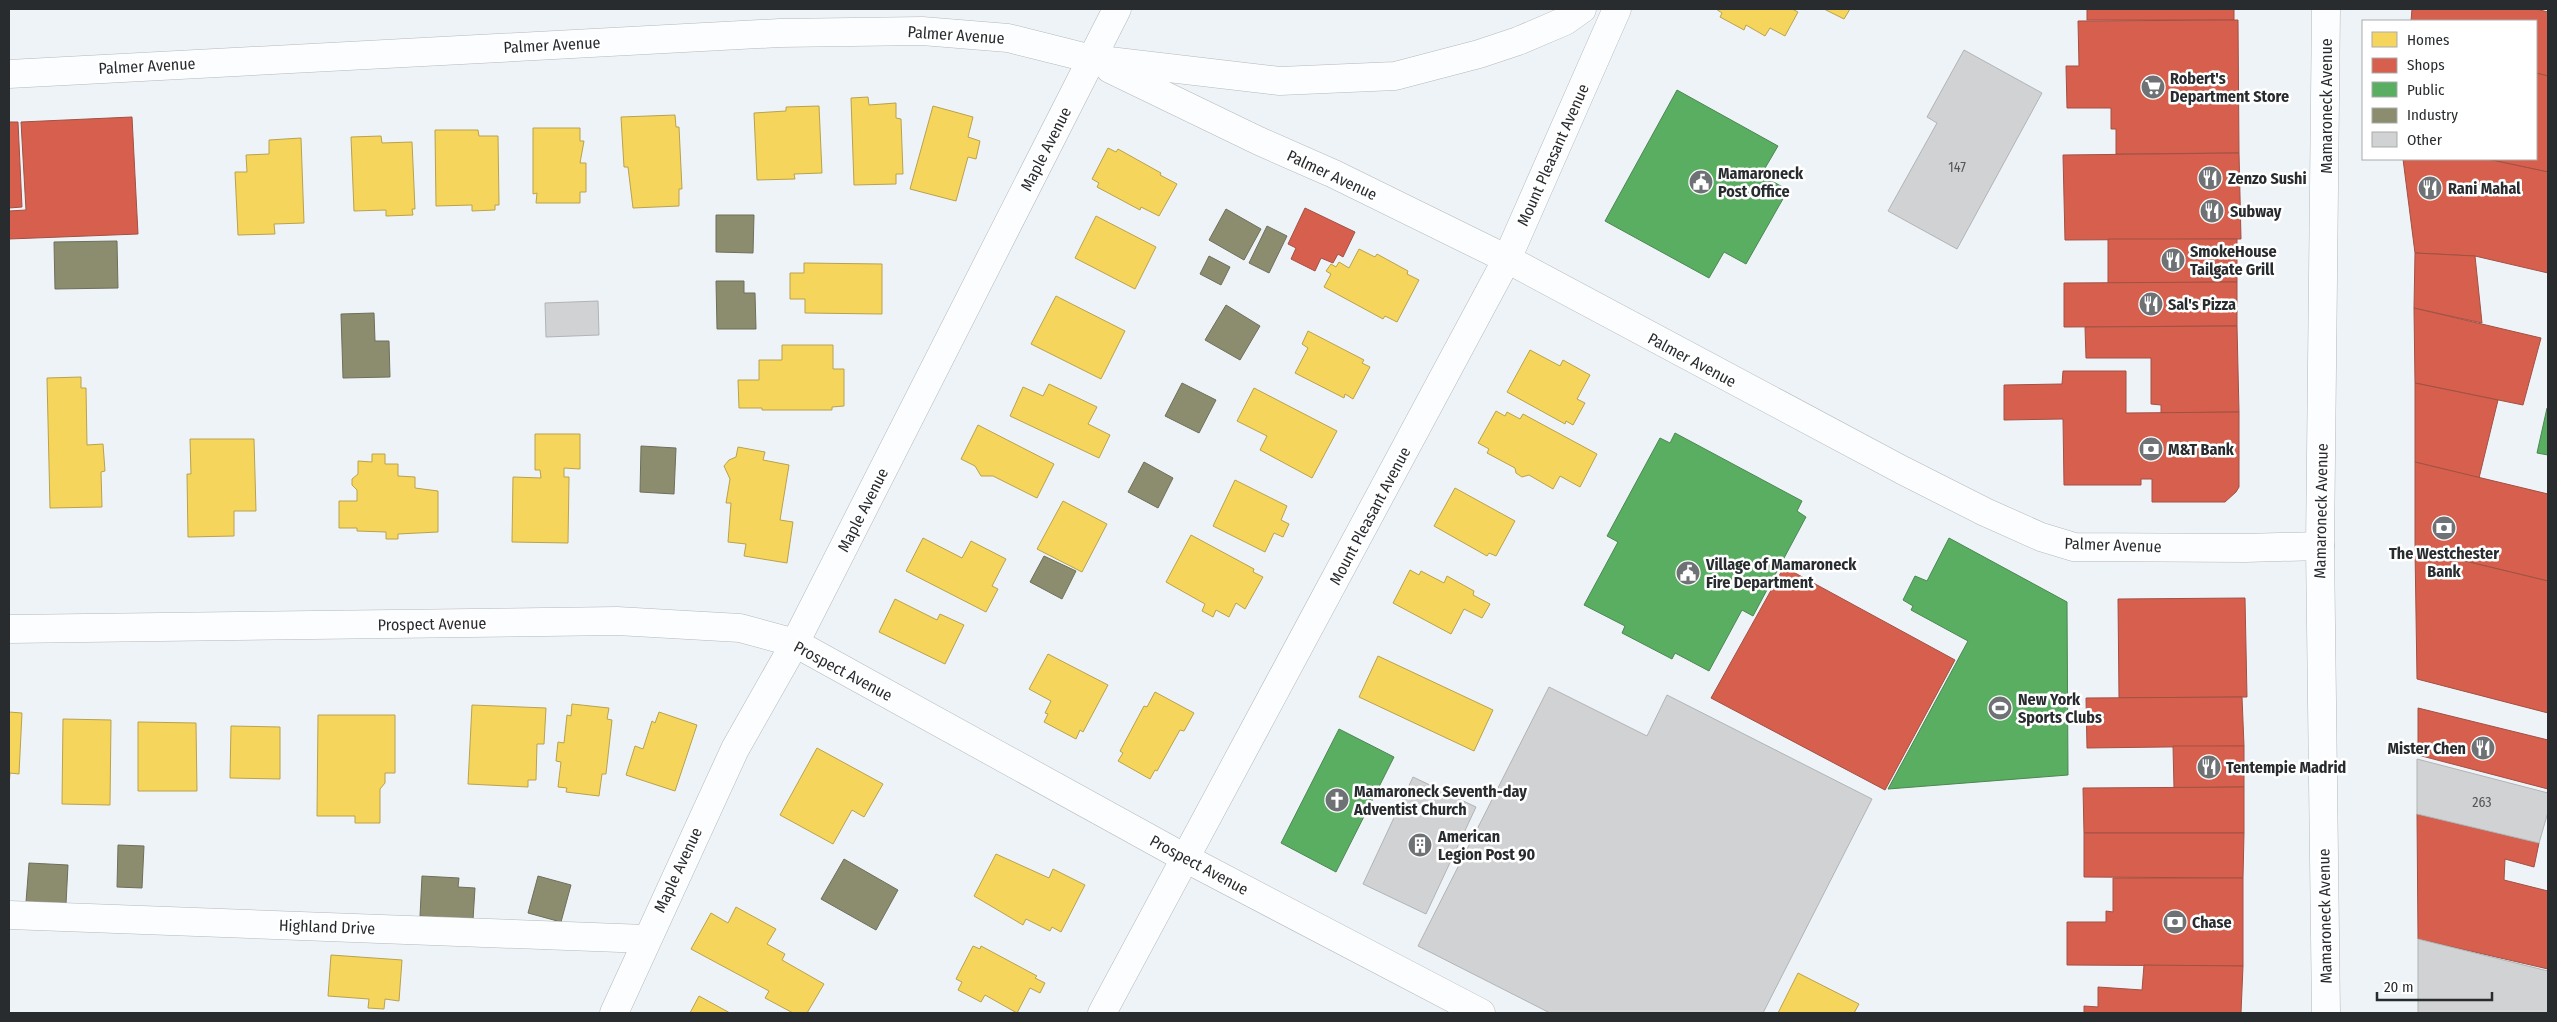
<svg xmlns="http://www.w3.org/2000/svg" width="2557" height="1022" font-family="'Fira Sans Condensed',sans-serif">
  <style>
    .homes { fill: #f6d55c; stroke: #b8a24e }
    .shops { fill: #d6604d; stroke: #a25044 }
    .public { fill: #5aae61; stroke: #4b8752 }
    .industry { fill: #8c8c6e; stroke: #6e6f5b }
    .building { fill: #d1d2d3; stroke: #b2b3b4 }
    .lines { fill: none; stroke-linecap: round; stroke-linejoin: round }
    .minor-casing { stroke: #b4b8bb; stroke-width: 29 }
    .tertiary-casing { stroke: #b4b8bb; stroke-width: 29 }
    .primary-casing { stroke: #b4b8bb; stroke-width: 29 }
    .minor { stroke: #fcfdfe; stroke-width: 28 }
    .tertiary { stroke: #fcfdfe; stroke-width: 28 }
    .primary { stroke: #fcfdfe; stroke-width: 28 }
    .labels { text-anchor: middle; dominant-baseline: central; stroke-width: 5; stroke-linejoin: round; paint-order: stroke }
    .number-label { font-size: 14px; fill: #535658 }
    .street-label { font-size: 16px; fill: #292c2f; stroke: #fff }
    .poi-label { font-size: 16px; font-weight: bold; fill: #292c2f; stroke: #fff; text-anchor: start }
  </style>
  <rect width="100%" height="100%" fill="#eef3f8"/>
  <!-- homes -->
  <g class="homes">
    <polygon points="1716,9 1792,9 1798,12 1785,36 1770,28 1765,36 1746,25 1744,30 1720,17 1722,13"/>
    <polygon points="1824,9 1850,9 1844,19"/>
    <polygon points="868,97 869,105 896,103 896,118 901,119 903,174 896,174 896,184 854,185 851,98"/>
    <polygon points="819,106 822,173 794,174 795,179 757,180 754,113 786,111 786,107"/>
    <polygon points="933,106 973,117 968,137 980,141 976,159 968,157 956,201 910,189"/>
    <polygon points="675,115 676,127 679,127 682,189 679,189 679,206 633,208 628,167 624,167 621,117"/>
    <polygon points="533,128 580,128 580,141 584,141 580,163 586,163 586,192 580,192 580,203 536,203 537,193 533,194"/>
    <polygon points="435,130 478,130 479,136 498,136 499,205 495,205 495,210 472,211 472,205 436,206"/>
    <polygon points="381,136 382,143 412,142 415,209 412,209 413,215 386,216 386,210 354,211 351,137"/>
    <polygon points="301,138 304,223 274,224 275,234 238,235 235,172 247,172 246,155 269,154 269,140"/>
    <polygon points="1108,148 1116,152 1118,149 1161,173 1160,175 1177,184 1159,216 1141,207 1140,210 1097,187 1099,183 1092,179"/>
    <polygon points="1096,216 1156,247 1135,289 1075,258"/>
    <polygon points="1359,249 1375,257 1377,254 1408,271 1407,274 1419,280 1397,322 1385,316 1383,319 1324,287 1331,274 1326,271 1331,264 1336,267 1339,262 1349,268"/>
    <polygon points="804,263 882,264 882,314 805,313 805,299 790,299 790,273 804,273"/>
    <polygon points="1056,296 1125,331 1101,379 1031,344"/>
    <polygon points="1308,331 1364,360 1362,363 1370,367 1353,399 1345,394 1344,398 1295,373 1308,348 1302,344"/>
    <polygon points="782,345 833,345 833,369 844,369 844,406 832,407 832,410 762,410 762,408 739,408 738,380 759,380 759,360 782,360"/>
    <polygon points="1530,350 1560,366 1563,360 1590,375 1577,399 1585,403 1573,425 1566,421 1565,424 1507,392"/>
    <polygon points="81,377 81,388 86,388 87,445 103,444 105,471 101,472 102,507 50,508 47,378"/>
    <polygon points="1049,384 1097,407 1088,424 1110,435 1099,458 1010,416 1023,387 1043,396"/>
    <polygon points="1254,388 1337,431 1312,478 1260,450 1267,436 1237,421"/>
    <polygon points="1496,411 1505,416 1507,412 1520,419 1523,414 1597,454 1580,487 1560,476 1553,489 1529,475 1522,477 1516,473 1515,468 1487,453 1489,449 1478,443"/>
    <polygon points="978,425 1054,464 1037,498 993,476 981,476 975,466 961,459"/>
    <polygon points="535,434 580,434 580,469 564,468 564,477 569,477 568,543 512,542 513,477 541,478 540,470 535,470"/>
    <polygon points="190,439 254,439 256,511 234,511 234,536 188,537 187,474 191,474"/>
    <polygon points="738,447 765,452 763,460 789,465 780,520 793,522 787,563 744,556 746,544 728,542 731,503 726,503 730,479 724,466 729,460 736,457"/>
    <polygon points="372,454 385,454 385,464 398,464 398,476 415,477 415,488 438,491 438,532 398,534 398,539 386,539 386,532 357,531 357,528 339,528 339,501 357,501 357,490 352,485 352,479 358,474 358,461 372,462"/>
    <polygon points="1235,480 1287,506 1281,520 1289,524 1283,537 1274,533 1265,552 1213,526"/>
    <polygon points="1455,488 1515,521 1496,556 1489,553 1487,556 1434,526"/>
    <polygon points="1063,501 1107,524 1082,572 1037,549"/>
    <polygon points="1191,535 1254,569 1253,572 1263,577 1245,609 1236,603 1229,617 1216,610 1213,617 1202,611 1205,604 1166,582"/>
    <polygon points="923,538 962,558 971,541 1006,559 992,586 998,589 986,612 906,571"/>
    <polygon points="1410,570 1419,575 1421,571 1444,583 1447,576 1474,591 1473,595 1490,604 1482,618 1464,609 1451,634 1393,603"/>
    <polygon points="895,599 937,620 940,614 964,625 945,664 879,632"/>
    <polygon points="1048,654 1108,685 1083,732 1080,730 1076,739 1044,722 1048,714 1045,713 1051,701 1029,689"/>
    <polygon points="1378,656 1493,710 1474,751 1359,697"/>
    <polygon points="1155,692 1194,713 1184,731 1180,730 1157,771 1155,770 1150,779 1118,761 1123,753 1120,751 1144,706 1147,707"/>
    <polygon points="572,704 609,708 607,719 612,720 606,774 602,774 599,796 566,792 567,788 558,787 561,762 556,761 558,742 564,743 567,715 571,716"/>
    <polygon points="472,705 546,708 544,744 537,744 536,780 528,780 528,787 468,784"/>
    <polygon points="9,712 22,713 19,774 10,773 9,786"/>
    <polygon points="659,712 697,725 675,791 626,775 635,746 643,749 652,721 655,723"/>
    <polygon points="318,715 395,715 395,773 385,773 385,783 380,789 380,823 355,823 355,816 317,816"/>
    <polygon points="63,719 111,720 110,805 62,804"/>
    <polygon points="138,722 196,723 197,791 138,791"/>
    <polygon points="231,726 280,727 280,779 230,778"/>
    <polygon points="817,748 883,784 864,817 852,810 833,844 780,815"/>
    <polygon points="996,854 1049,878 1053,869 1085,885 1061,932 1052,927 1050,931 1026,919 1023,925 974,896"/>
    <polygon points="736,907 776,929 767,944 785,954 782,960 824,984 807,1013 793,1013 765,998 769,991 691,949 711,913 728,923"/>
    <polygon points="973,946 980,949 981,946 1037,976 1035,978 1045,983 1040,993 1030,988 1017,1013 985,995 981,1002 958,990 962,982 956,979"/>
    <polygon points="331,955 402,960 399,1001 385,999 384,1009 368,1008 369,999 328,996"/>
    <polygon points="1798,973 1859,1004 1854,1013 1778,1013"/>
    <polygon points="699,996 730,1013 690,1013"/>
  </g>
  <!-- shops -->
  <g class="shops">
    <rect x="2087" y="9" width="147" height="11"/>
    <polygon points="2412,9 2536,9 2548,12 2548,76 2536,73 2536,21 2411,21"/>
    <polygon points="2238,20 2239,153 2116,154 2116,129 2111,129 2111,108 2067,108 2066,66 2079,66 2078,21"/>
    <polygon points="2536,73 2548,76 2548,172 2487,159 2536,159"/>
    <polygon points="132,117 138,234 9,239 9,211 26,210 21,122"/>
    <polygon points="9,122 18,122 22,207 9,208"/>
    <polygon points="2239,153 2241,239 2065,240 2063,155"/>
    <polygon points="2403,159 2487,159 2548,172 2548,273 2475,256 2415,253"/>
    <polygon points="1305,208 1355,232 1343,257 1338,254 1333,263 1321,258 1315,271 1291,259 1296,248 1288,244"/>
    <polygon points="2108,239 2237,239 2237,282 2108,283"/>
    <polygon points="2415,253 2475,256 2482,323 2414,308"/>
    <polygon points="2237,282 2237,326 2064,327 2064,283"/>
    <polygon points="2414,308 2541,338 2523,405 2415,383"/>
    <polygon points="2237,326 2239,412 2161,413 2161,405 2151,404 2151,358 2086,358 2085,327"/>
    <polygon points="2063,371 2126,371 2126,413 2239,412 2239,487 2236,492 2225,502 2152,502 2152,479 2141,479 2141,485 2064,485 2063,419 2004,420 2004,385 2062,384"/>
    <polygon points="2415,383 2498,400 2479,478 2415,462"/>
    <polygon points="2415,462 2548,494 2548,581 2415,549"/>
    <polygon points="2415,549 2548,581 2548,713 2417,679"/>
    <polygon points="1784,567 1955,660 1885,790 1711,698"/>
    <polygon points="2245,598 2247,697 2119,698 2118,599"/>
    <polygon points="2242,697 2244,746 2087,748 2086,698"/>
    <polygon points="2418,708 2548,740 2548,789 2418,755"/>
    <polygon points="2173,746 2244,746 2244,787 2174,788"/>
    <polygon points="2244,787 2244,833 2084,833 2083,788"/>
    <polygon points="2417,814 2539,843 2534,867 2505,859 2504,880 2548,891 2548,969 2418,939"/>
    <polygon points="2084,833 2244,833 2243,878 2084,877"/>
    <polygon points="2113,878 2243,878 2243,966 2067,965 2067,922 2106,922 2106,911 2113,912"/>
    <polygon points="2144,965 2243,966 2241,1013 2084,1013 2084,1006 2098,1007 2098,987 2142,990"/>
  </g>
  <!-- public -->
  <g class="public">
    <polygon points="1677,90 1778,146 1761,175 1788,190 1746,264 1724,252 1709,278 1605,221"/>
    <polygon points="2547,408 2548,408 2548,455 2537,453"/>
    <polygon points="1675,433 1802,501 1797,511 1806,517 1753,616 1742,610 1709,671 1675,653 1672,659 1622,633 1625,626 1584,605 1618,542 1607,536 1660,438 1670,443"/>
    <polygon points="1949,538 2067,602 2068,775 1888,789 1968,641 1911,610 1913,606 1903,600 1915,576 1927,581"/>
    <polygon points="1339,729 1394,757 1336,872 1281,843"/>
  </g>
  <!-- industry -->
  <g class="industry">
    <polygon points="1226,209 1261,229 1244,260 1209,240"/>
    <polygon points="716,215 754,215 753,253 716,252"/>
    <polygon points="1267,226 1287,236 1269,273 1249,263"/>
    <polygon points="117,241 118,288 55,289 54,242"/>
    <polygon points="1209,256 1230,267 1221,285 1200,274"/>
    <polygon points="716,281 744,281 744,293 755,293 756,329 717,329"/>
    <polygon points="1226,305 1260,326 1240,360 1205,340"/>
    <polygon points="374,313 375,341 389,341 390,377 343,378 341,314"/>
    <polygon points="1182,383 1216,400 1199,433 1165,416"/>
    <polygon points="641,446 676,448 674,494 640,492"/>
    <polygon points="1144,462 1173,478 1158,508 1128,492"/>
    <polygon points="1044,556 1076,571 1062,599 1030,582"/>
    <polygon points="118,845 144,846 142,888 117,887"/>
    <polygon points="844,859 898,890 876,930 821,899"/>
    <polygon points="29,863 68,865 66,904 26,902"/>
    <polygon points="422,876 459,878 458,887 475,888 473,920 420,916"/>
    <polygon points="538,876 571,885 561,922 528,913"/>
  </g>
  <!-- building -->
  <g class="building">
    <polygon points="1964,50 2042,93 1957,249 1888,211 1937,123 1927,117"/>
    <polygon points="598,301 599,335 546,337 545,303"/>
    <polygon points="1549,687 1647,736 1667,695 1872,799 1763,1013 1550,1013 1418,946"/>
    <polygon points="2417,759 2548,793 2548,812 2539,843 2417,814"/>
    <polygon points="1413,777 1476,807 1426,914 1363,884"/>
    <polygon points="2418,939 2548,971 2548,1013 2418,1013"/>
  </g>
  <g class="lines">
    <defs>
      <g id="minor">
        <polyline points="9,629 617,621 740,628 795,643 1185,858 1481,1013"/>
        <polyline points="9,915 646,939"/>
        <polyline points="614,1013 735,749 795,643 1117,9"/>
        <polyline points="1102,1013 1507,259 1617,9"/>
      </g>
      <g id="tertiary">
        <polyline points="1110,69 1259,141 1334,174 1507,259 1902,470 1985,512 2041,537 2074,547 2245,548 2320,546"/>
        <polyline points="9,74 780,33 922,31 1008,38 1092,59 1280,81 1395,76 1479,54 1518,41 1565,21 1582,9"/>
      </g>
      <polyline id="primary" points="2326,9 2320,546 2326,1013"/>
    </defs>
    <!-- minor casing -->
    <use href="#minor" class="minor-casing"/>
    <!-- tertiary casing -->
    <use href="#tertiary" class="tertiary-casing"/>
    <!-- primary casing -->
    <use href="#primary" class="primary-casing"/>
    <!-- minor -->
    <use href="#minor" class="minor"/>
    <!-- tertiary -->
    <use href="#tertiary" class="tertiary"/>
    <!-- primary -->
    <use href="#primary" class="primary"/>
  </g>
  <!-- icons -->
  <defs>
    <symbol id="supermarket-disc" viewBox="-11 -11 22 22"><circle r="9.5" fill="#6e7275" stroke="#fff"/><path d="M-6-5.5h2.5l.6 2H6L4.5 2H-2.5L-4.4-4H-6ZM-1.5 3.2a1.3 1.3 0 1 0 .1 0ZM3 3.2a1.3 1.3 0 1 0 .1 0Z" fill="#fff"/></symbol>
    <symbol id="restaurant-disc" viewBox="-11 -11 22 22"><circle r="9.5" fill="#6e7275" stroke="#fff"/><path d="M-5-6h1v4h1v-4h1v4h1v-4h1v5L-1.5 .5V6h-2V.5L-5-1ZM5-6V6H3V1.5H1.5Q1.5-4 5-6Z" fill="#fff"/></symbol>
    <symbol id="civic-disc" viewBox="-11 -11 22 22"><circle r="9.5" fill="#6e7275" stroke="#fff"/><path d="M-.6-6.5H3V-4.5H.6V-3L4-1V1h2V6H-6V1h2V-1L-.6-3ZM-1.2 2.5V6h2.4V2.5Z" fill="#fff"/></symbol>
    <symbol id="bank-disc" viewBox="-11 -11 22 22"><circle r="9.5" fill="#6e7275" stroke="#fff"/><path d="M-6-4H6V4H-6ZM0-2.3a2.3 2.3 0 1 0 0 4.6a2.3 2.3 0 1 0 0-4.6Z" fill="#fff"/></symbol>
    <symbol id="stadium-disc" viewBox="-11 -11 22 22"><circle r="9.5" fill="#6e7275" stroke="#fff"/><path d="M0-5a6.5 5 0 1 0 0 10a6.5 5 0 1 0 0-10ZM-3.5-1.8h7v3.6h-7Z" fill="#fff"/></symbol>
    <symbol id="church-disc" viewBox="-11 -11 22 22"><circle r="9.5" fill="#6e7275" stroke="#fff"/><path d="M-1.2-6h2.4v3.5h3.3v2.4h-3.3V6h-2.4V-.1h-3.3v-2.4h3.3Z" fill="#fff"/></symbol>
    <symbol id="building-disc" viewBox="-11 -11 22 22"><circle r="9.5" fill="#6e7275" stroke="#fff"/><path d="M-4-6H4V6H1V3H-1V6H-4ZM-2.5-4.3h1.7v1.8h-1.7ZM.8-4.3h1.7v1.8H.8ZM-2.5-1h1.7V.8h-1.7ZM.8-1h1.7V.8H.8Z" fill="#fff"/></symbol>
  </defs>
  <g fill-rule="evenodd">
    <use href="#supermarket-disc" x="2139" y="73" width="28" height="28"/>
    <use href="#restaurant-disc" x="2196" y="164" width="28" height="28"/>
    <use href="#civic-disc" x="1687" y="168" width="28" height="28"/>
    <use href="#restaurant-disc" x="2416" y="174" width="28" height="28"/>
    <use href="#restaurant-disc" x="2198" y="197" width="28" height="28"/>
    <use href="#restaurant-disc" x="2159" y="246" width="28" height="28"/>
    <use href="#restaurant-disc" x="2137" y="290" width="28" height="28"/>
    <use href="#bank-disc" x="2137" y="435" width="28" height="28"/>
    <use href="#bank-disc" x="2430" y="514" width="28" height="28"/>
    <use href="#civic-disc" x="1674" y="559" width="28" height="28"/>
    <use href="#stadium-disc" x="1986" y="694" width="28" height="28"/>
    <use href="#restaurant-disc" x="2469" y="734" width="28" height="28"/>
    <use href="#restaurant-disc" x="2195" y="753" width="28" height="28"/>
    <use href="#church-disc" x="1323" y="786" width="28" height="28"/>
    <use href="#building-disc" x="1406" y="831" width="28" height="28"/>
    <use href="#bank-disc" x="2161" y="908" width="28" height="28"/>
  </g>
  <g class="labels">
    <!-- number labels -->
    <g class="number-label">
      <text x="1957" y="167">147</text>
      <text x="2482" y="802">263</text>
    </g>
    <!-- street labels -->
    <g class="street-label">
      <text transform="translate(956 35) rotate(4)">Palmer Avenue</text>
      <text transform="translate(552 45) rotate(-3)">Palmer Avenue</text>
      <text transform="translate(147 66) rotate(-3)">Palmer Avenue</text>
      <text transform="translate(2326 106) rotate(-90)">Mamaroneck Avenue</text>
      <text transform="translate(1046 149) rotate(-63)">Maple Avenue</text>
      <text transform="translate(1553 155) rotate(-66)">Mount Pleasant Avenue</text>
      <text transform="translate(1332 175) rotate(25)">Palmer Avenue</text>
      <text transform="translate(1692 360) rotate(28)">Palmer Avenue</text>
      <text transform="translate(863 510) rotate(-63)">Maple Avenue</text>
      <text transform="translate(2321 511) rotate(-89)">Mamaroneck Avenue</text>
      <text transform="translate(1370 516) rotate(-62)">Mount Pleasant Avenue</text>
      <text transform="translate(2113 545) rotate(2)">Palmer Avenue</text>
      <text transform="translate(432 624) rotate(-1)">Prospect Avenue</text>
      <text transform="translate(843 671) rotate(28)">Prospect Avenue</text>
      <text transform="translate(1199 865) rotate(28)">Prospect Avenue</text>
      <text transform="translate(678 870) rotate(-65)">Maple Avenue</text>
      <text transform="translate(2325 916) rotate(-91)">Mamaroneck Avenue</text>
      <text transform="translate(327 927) rotate(2)">Highland Drive</text>
    </g>
    <!-- poi labels -->
    <g class="poi-label">
      <text x="2170" y="78">Robert's<tspan x="2170" dy="18">Department Store</tspan></text>
      <text x="1718" y="173">Mamaroneck<tspan x="1718" dy="18">Post Office</tspan></text>
      <text x="2228" y="178">Zenzo Sushi</text>
      <text x="2448" y="188">Rani Mahal</text>
      <text x="2230" y="211">Subway</text>
      <text x="2190" y="251">SmokeHouse<tspan x="2190" dy="18">Tailgate Grill</tspan></text>
      <text x="2168" y="304">Sal's Pizza</text>
      <text x="2168" y="449">M&amp;T Bank</text>
      <text x="2444" y="553" text-anchor="middle">The Westchester<tspan x="2444" dy="18">Bank</tspan></text>
      <text x="1706" y="564">Village of Mamaroneck<tspan x="1706" dy="18">Fire Department</tspan></text>
      <text x="2018" y="699">New York<tspan x="2018" dy="18">Sports Clubs</tspan></text>
      <text x="2466" y="748" text-anchor="end">Mister Chen</text>
      <text x="2226" y="767">Tentempie Madrid</text>
      <text x="1354" y="791">Mamaroneck Seventh-day<tspan x="1354" dy="18">Adventist Church</tspan></text>
      <text x="1438" y="836">American<tspan x="1438" dy="18">Legion Post 90</tspan></text>
      <text x="2192" y="922">Chase</text>
    </g>
  </g>
  <!-- border -->
  <rect width="2557" height="1022" fill="none" stroke="#292c2f" stroke-width="20"/>
  <!-- legend -->
  <rect x="2362" y="20" width="175" height="140" fill="#ffffff" stroke="#a9abac"/>
  <rect x="2372" y="32" width="25" height="15" fill="#f6d55c" stroke="#a9abac"/>
  <text x="2407" y="45" font-size="15" fill="#292c2f">Homes</text>
  <rect x="2372" y="58" width="25" height="15" fill="#d6604d" stroke="#a9abac"/>
  <text x="2407" y="70" font-size="15" fill="#292c2f">Shops</text>
  <rect x="2372" y="82" width="25" height="15" fill="#5aae61" stroke="#a9abac"/>
  <text x="2407" y="95" font-size="15" fill="#292c2f">Public</text>
  <rect x="2372" y="108" width="25" height="15" fill="#8c8c6e" stroke="#a9abac"/>
  <text x="2407" y="120" font-size="15" fill="#292c2f">Industry</text>
  <rect x="2372" y="132" width="25" height="15" fill="#d1d2d3" stroke="#a9abac"/>
  <text x="2407" y="145" font-size="15" fill="#292c2f">Other</text>
  <!-- scale -->
  <path d="M2377 992v8h115v-8" fill="none" stroke="#292c2f" stroke-width="2.5"/>
  <text x="2384" y="992" font-size="15" fill="#292c2f" stroke="#ffffff" stroke-width="4" paint-order="stroke">20 m</text>
</svg>
